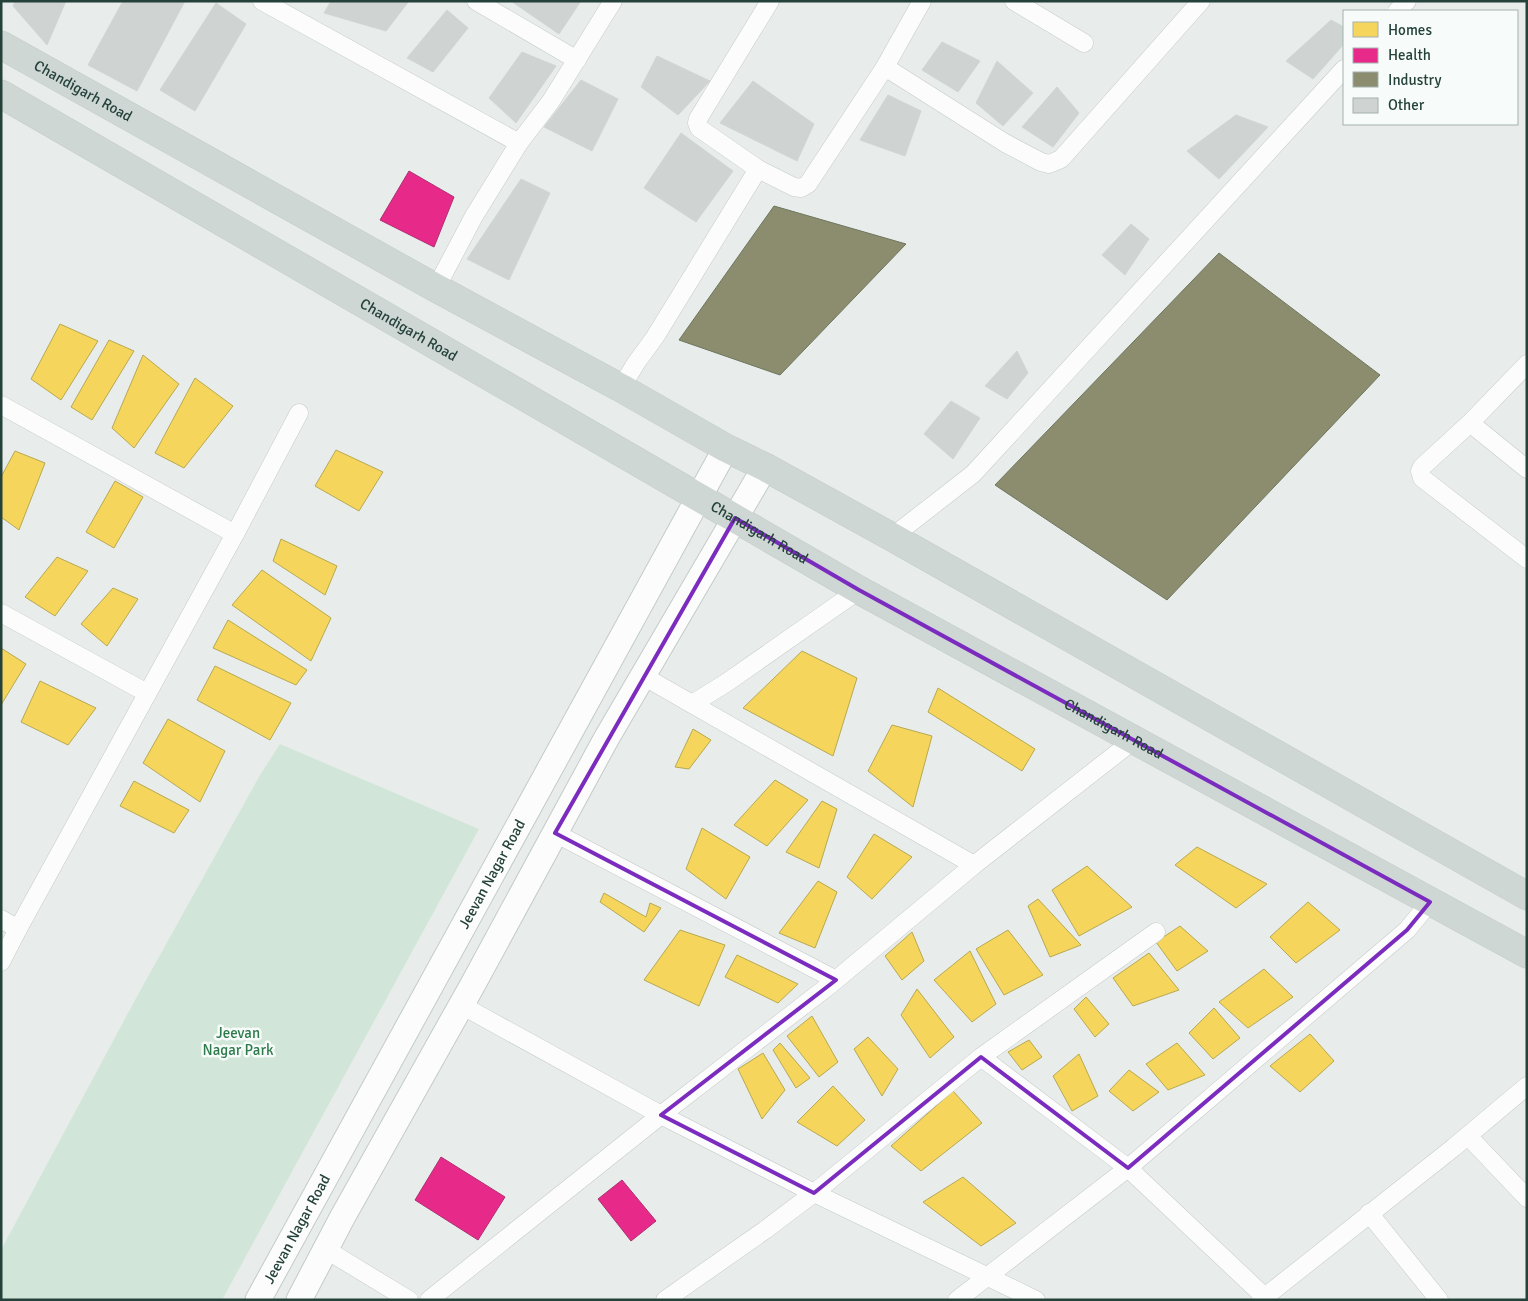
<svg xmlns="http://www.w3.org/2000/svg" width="1528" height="1301" font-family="Signika,sans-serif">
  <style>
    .green { fill: #d1e6d8 }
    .homes { fill: #f6d55c; stroke: #b7a952 }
    .health { fill: #e7298a; stroke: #ac3072 }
    .industry { fill: #8c8c6e; stroke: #6d765e }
    .building { fill: #cfd4d2; stroke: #d1d6d4 }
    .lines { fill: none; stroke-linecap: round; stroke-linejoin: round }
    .street-casing { stroke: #c5cac8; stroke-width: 19 }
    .secondary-casing { stroke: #c3cbc8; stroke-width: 27 }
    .primary-casing { stroke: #c3ccc9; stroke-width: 29 }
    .street { stroke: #fcfcfc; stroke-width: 18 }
    .secondary { stroke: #fcfcfc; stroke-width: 25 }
    .primary { stroke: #cfd7d5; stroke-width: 28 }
    .marked { fill: none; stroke: #7b2cbf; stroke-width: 4; stroke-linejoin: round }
    .labels { text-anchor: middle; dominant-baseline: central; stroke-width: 5; stroke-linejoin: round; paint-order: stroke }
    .street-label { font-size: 15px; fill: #24423a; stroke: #f7fbf9 }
    .park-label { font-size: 15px; fill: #2d7a4b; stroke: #f7fbf9 }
  </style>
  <rect width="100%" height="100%" fill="#e8edeb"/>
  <!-- green -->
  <polygon class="green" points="280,744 479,829 222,1300 1,1300 1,1250 135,1000 260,775"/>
  <!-- homes -->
  <g class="homes">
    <polygon points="60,324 98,341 61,400 31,379"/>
    <polygon points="109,340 134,351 92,420 71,407"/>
    <polygon points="143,355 179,384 134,448 112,428"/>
    <polygon points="195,378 233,406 184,468 155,453"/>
    <polygon points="336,450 383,472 359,511 315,486"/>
    <polygon points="15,451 45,463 19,530 1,517 1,477"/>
    <polygon points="115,481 143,497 114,548 86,532"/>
    <polygon points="281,539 337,566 325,595 273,561"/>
    <polygon points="57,557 88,571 55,616 25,597"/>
    <polygon points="262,570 331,618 311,661 232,605"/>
    <polygon points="113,588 138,599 107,646 81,624"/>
    <polygon points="228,620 307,670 296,685 213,648"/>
    <polygon points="1,648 26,664 1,705"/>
    <polygon points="802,651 857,678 833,756 743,708"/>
    <polygon points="215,666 291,703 270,740 197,700"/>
    <polygon points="40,681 96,708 68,745 21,722"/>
    <polygon points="938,688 1035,749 1022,771 928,712"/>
    <polygon points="168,719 225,751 200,802 143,763"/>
    <polygon points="892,725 932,736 913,807 868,771"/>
    <polygon points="693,729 711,740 689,769 675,767"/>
    <polygon points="775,780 808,800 767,846 734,825"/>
    <polygon points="134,781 189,810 174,833 120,806"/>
    <polygon points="822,801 837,809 819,868 786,852"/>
    <polygon points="702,828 750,857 726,899 686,869"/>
    <polygon points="874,834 912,857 872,899 847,877"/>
    <polygon points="1197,847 1267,884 1236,908 1175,865"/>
    <polygon points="1087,866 1132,907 1079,936 1052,890"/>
    <polygon points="818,881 837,892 815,948 779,933"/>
    <polygon points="604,893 646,917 650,903 661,908 644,932 600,902"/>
    <polygon points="1038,899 1081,945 1050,957 1028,906"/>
    <polygon points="1308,902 1340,930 1296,963 1270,937"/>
    <polygon points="1180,926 1208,951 1177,971 1156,942"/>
    <polygon points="680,930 725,945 699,1006 644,980"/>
    <polygon points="1008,930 1043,975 1004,995 976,949"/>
    <polygon points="912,932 924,961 902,980 885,956"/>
    <polygon points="970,951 996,1004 972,1022 934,980"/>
    <polygon points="1149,953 1179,990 1133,1006 1113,978"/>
    <polygon points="737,955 798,984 778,1003 725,977"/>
    <polygon points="1264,969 1293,997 1248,1028 1219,1002"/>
    <polygon points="917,989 954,1037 930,1058 901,1015"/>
    <polygon points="1086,997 1109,1024 1095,1037 1074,1009"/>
    <polygon points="1214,1008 1240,1038 1213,1059 1189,1033"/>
    <polygon points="812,1016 838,1062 819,1077 787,1036"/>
    <polygon points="1310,1034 1334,1061 1300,1092 1270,1066"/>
    <polygon points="868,1037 898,1069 882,1096 854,1049"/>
    <polygon points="1029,1040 1042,1057 1022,1070 1008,1052"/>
    <polygon points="780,1043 810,1078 796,1088 773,1050"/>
    <polygon points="1177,1043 1205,1075 1168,1090 1146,1064"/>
    <polygon points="763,1053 785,1090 762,1119 738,1069"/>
    <polygon points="1079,1054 1098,1096 1072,1111 1053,1076"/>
    <polygon points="1129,1070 1159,1092 1133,1111 1109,1091"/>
    <polygon points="833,1086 865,1120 837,1146 797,1122"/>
    <polygon points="953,1091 982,1123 921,1171 891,1146"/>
    <polygon points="963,1177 1016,1223 981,1246 923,1202"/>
  </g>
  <!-- health -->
  <g class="health">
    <polygon points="409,171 454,197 434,247 380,220"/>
    <polygon points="441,1157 505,1197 478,1240 415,1200"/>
    <polygon points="622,1180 656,1221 631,1241 598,1199"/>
  </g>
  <!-- industry -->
  <g class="industry">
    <polygon points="774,206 906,244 780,375 679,340"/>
    <polygon points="1219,253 1380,375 1167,600 995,485"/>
  </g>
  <!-- building -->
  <g class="building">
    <polygon points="15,1 66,1 47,45 13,6"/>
    <polygon points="123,1 185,1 137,91 88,65"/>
    <polygon points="331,1 409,1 386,31 324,13"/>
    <polygon points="511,1 581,1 559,34"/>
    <polygon points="216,3 246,24 195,111 160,90"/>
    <polygon points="447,10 468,28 433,72 407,58"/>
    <polygon points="1331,20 1344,27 1344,44 1313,79 1286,61"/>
    <polygon points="942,42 980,61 958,92 922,70"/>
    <polygon points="522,52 556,66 516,123 489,98"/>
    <polygon points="657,56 710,81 678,115 641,87"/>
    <polygon points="997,61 1033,93 1003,126 976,103"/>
    <polygon points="581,80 618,99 592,151 544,127"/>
    <polygon points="753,81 814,124 797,161 720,123"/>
    <polygon points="1057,87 1079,113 1053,147 1022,127"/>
    <polygon points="888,95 921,111 905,156 860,140"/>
    <polygon points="1236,115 1268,127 1219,179 1187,151"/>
    <polygon points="681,133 733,171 696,222 644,188"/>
    <polygon points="521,179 550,193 509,280 467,259"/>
    <polygon points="1131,224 1149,239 1125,275 1102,255"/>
    <polygon points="1017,351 1028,373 1007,399 985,386"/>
    <polygon points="951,401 980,418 953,459 924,434"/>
  </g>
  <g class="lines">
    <defs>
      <g id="street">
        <polyline points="262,1 519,143"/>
        <polyline points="476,1 577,60"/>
        <polyline points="1014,1 1084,43"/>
        <polyline points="1397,11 1407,1"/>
        <polyline points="885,67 922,1"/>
        <polyline points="758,169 794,187 801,188 808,184 885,67 1005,143 1041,162 1049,164 1061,159 1201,1"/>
        <polyline points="436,288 474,216 519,143 551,101 613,1"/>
        <polyline points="1527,364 1470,423 1422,467 1420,471 1422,478 1527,559"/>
        <polyline points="621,388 636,363 655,337 758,169 699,128 697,123 698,119 770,1"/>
        <polyline points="1,405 235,534 299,413"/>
        <polyline points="1470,423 1527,469"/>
        <polyline points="892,537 973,474 1344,69"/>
        <polyline points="1,613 147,693"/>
        <polyline points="643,676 974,865"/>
        <polyline points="692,704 726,683 859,590"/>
        <polyline points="555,833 836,980"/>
        <polyline points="1,919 18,929 1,962"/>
        <polyline points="18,929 235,534"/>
        <polyline points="461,1005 661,1115 814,1193 1036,1300"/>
        <polyline points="981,1057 1128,1168 1268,1300"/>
        <polyline points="1468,1136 1527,1198"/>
        <polyline points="1369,1213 1439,1300"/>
        <polyline points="325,1249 409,1300"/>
        <polyline points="429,1300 661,1115 831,984 974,865 1134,740"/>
        <polyline points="665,1300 765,1230 814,1193 981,1057 1156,932"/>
        <polyline points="957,1300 1128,1168 1407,930 1430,902"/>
        <polyline points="1261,1300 1453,1148 1527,1086"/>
      </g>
      <g id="secondary">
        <path id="s1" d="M258,1300L726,448"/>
        <polyline points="299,1300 342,1218 472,986 606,739 765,467"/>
      </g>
      <g id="primary">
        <path id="s2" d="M1,45L436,288L621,388L726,448L765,467L892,537L1527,896"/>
        <path id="s3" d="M1,94L859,590L1527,954"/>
      </g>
    </defs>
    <!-- street casing -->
    <use href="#street" class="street-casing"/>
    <!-- secondary casing -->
    <use href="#secondary" class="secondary-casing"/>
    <!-- primary casing -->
    <use href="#primary" class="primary-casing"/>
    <!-- street -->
    <use href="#street" class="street"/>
    <!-- secondary -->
    <use href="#secondary" class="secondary"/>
    <!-- primary -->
    <use href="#primary" class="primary"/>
  </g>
  <!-- marked area -->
  <path class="marked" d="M735,518L859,590L1430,902L1407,930L1128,1168L981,1057L814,1193L661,1115L836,980L555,833Z"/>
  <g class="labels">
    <!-- street labels -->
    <g class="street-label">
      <text stroke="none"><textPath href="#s2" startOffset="94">Chandigarh Road</textPath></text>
      <text stroke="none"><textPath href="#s3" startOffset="471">Chandigarh Road</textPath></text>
      <text stroke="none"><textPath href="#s3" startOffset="876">Chandigarh Road</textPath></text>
      <text stroke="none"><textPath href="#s3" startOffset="1281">Chandigarh Road</textPath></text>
      <text stroke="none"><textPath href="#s1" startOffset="486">Jeevan Nagar Road</textPath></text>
      <text stroke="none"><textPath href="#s1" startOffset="81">Jeevan Nagar Road</textPath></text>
    </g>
    <!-- park labels -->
    <g class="park-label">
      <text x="238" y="1033">Jeevan<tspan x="238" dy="17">Nagar Park</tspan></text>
    </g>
  </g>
  <!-- border -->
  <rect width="1528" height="1301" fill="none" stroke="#24423a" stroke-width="5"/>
  <!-- legend -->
  <rect x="1343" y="10" width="175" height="115" fill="#f7fbf9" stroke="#a3b1ad"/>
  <rect x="1353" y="22" width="25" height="15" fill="#f6d55c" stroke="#a3b1ad"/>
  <text x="1388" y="35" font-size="15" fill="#24423a">Homes</text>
  <rect x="1353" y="48" width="25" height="15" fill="#e7298a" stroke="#a3b1ad"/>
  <text x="1388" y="60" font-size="15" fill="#24423a">Health</text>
  <rect x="1353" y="72" width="25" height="15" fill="#8c8c6e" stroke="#a3b1ad"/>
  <text x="1388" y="85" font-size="15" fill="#24423a">Industry</text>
  <rect x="1353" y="98" width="25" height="15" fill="#cfd4d2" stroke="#a3b1ad"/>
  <text x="1388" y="110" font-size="15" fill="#24423a">Other</text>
</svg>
